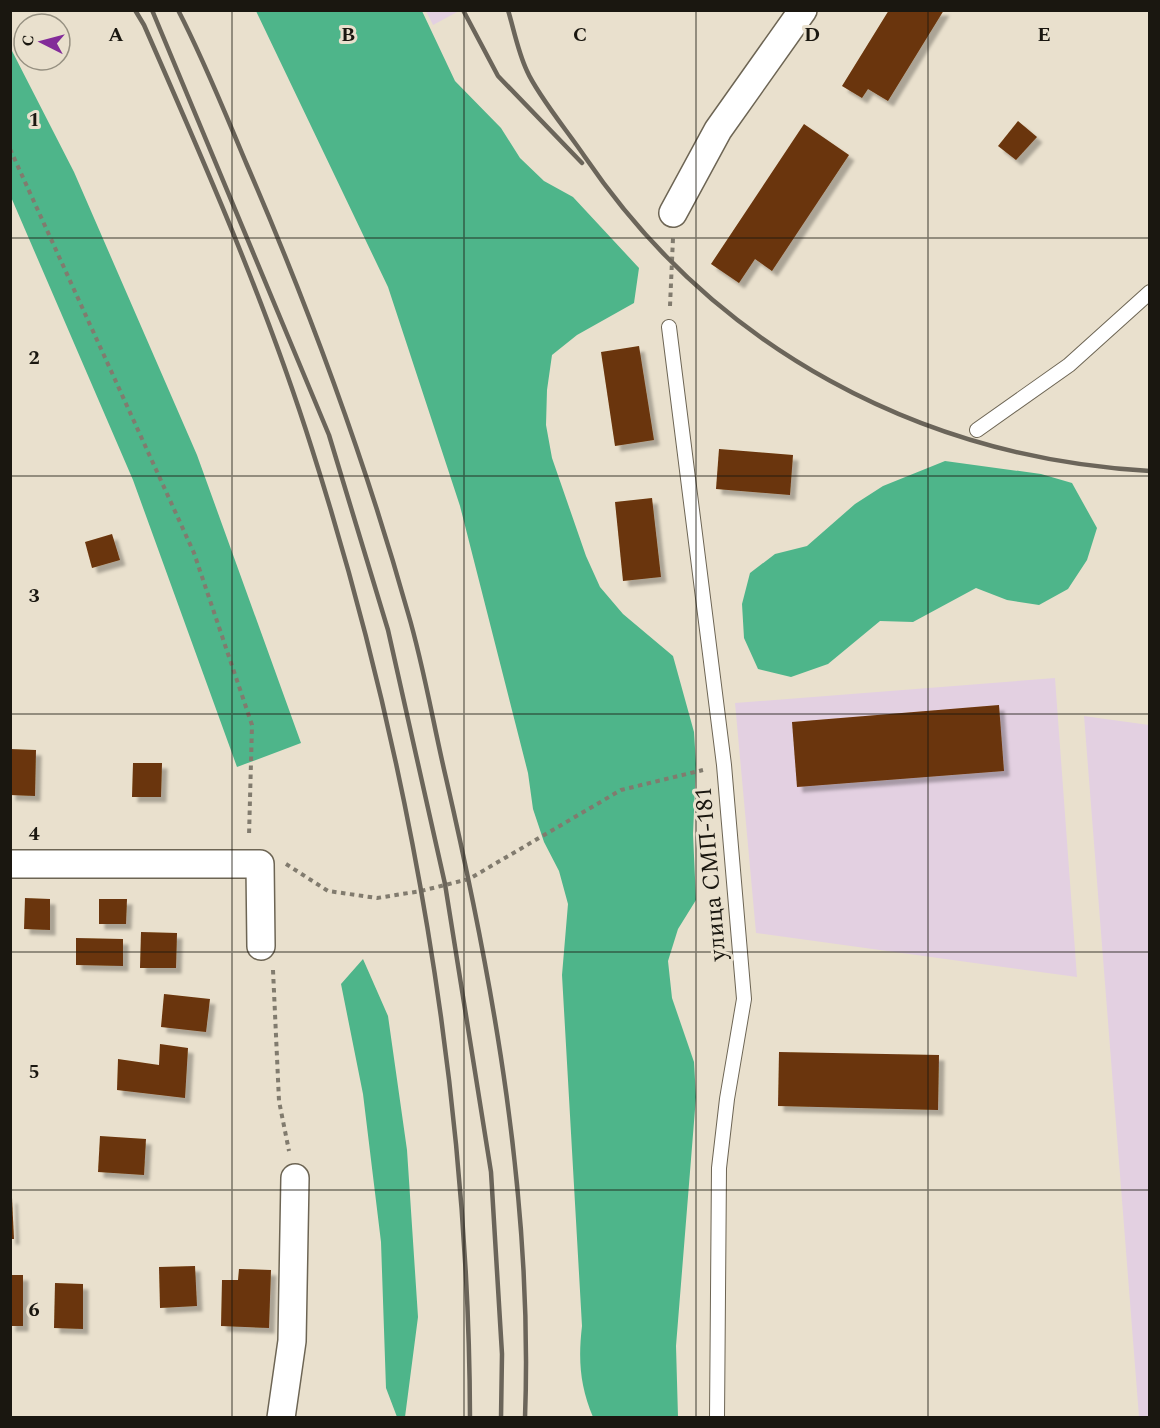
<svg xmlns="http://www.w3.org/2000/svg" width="1160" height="1428" font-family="Spectral,serif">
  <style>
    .industrial { fill: #e3d0e1 }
    .forest { fill: #4eb58a }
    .building { fill: #6a3409; filter: url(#shadow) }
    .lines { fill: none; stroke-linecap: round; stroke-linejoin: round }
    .service-casing { stroke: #6d6554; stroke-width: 16 }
    .minor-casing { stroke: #6d6554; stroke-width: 30 }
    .path { stroke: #817b6e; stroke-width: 4; stroke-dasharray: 4.5 4.5; stroke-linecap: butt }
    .service { stroke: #fff; stroke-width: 14 }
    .minor { stroke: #fff; stroke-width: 27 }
    .rail { stroke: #6b655a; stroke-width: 4.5 }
    .grid { fill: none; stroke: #1a1710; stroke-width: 1.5; stroke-opacity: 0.55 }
    .labels { text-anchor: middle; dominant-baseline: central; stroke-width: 6; stroke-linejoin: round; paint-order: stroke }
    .street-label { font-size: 24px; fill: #1a1710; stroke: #e9e0cd }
    .grid-label { font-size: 20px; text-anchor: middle; font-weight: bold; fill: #1a1710; stroke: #e9e0cd; stroke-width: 6; stroke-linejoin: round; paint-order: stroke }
  </style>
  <defs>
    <filter id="shadow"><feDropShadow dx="5.5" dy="5.5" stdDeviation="1.5" flood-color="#0004"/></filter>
  </defs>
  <rect width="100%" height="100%" fill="#e9e0cd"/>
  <!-- industrial -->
  <g class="industrial">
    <polygon points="426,11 459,11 433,25"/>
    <polygon points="1055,678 1077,977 756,933 735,703"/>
    <polygon points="1084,716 1149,725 1149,1417 1139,1417"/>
  </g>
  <!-- forest -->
  <g class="forest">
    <path d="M256,11H422L455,81L501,128L520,158L544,181L573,197L639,268L634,303L577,335L552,355L547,390L546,425L552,458L586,556L600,587L623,614L673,656L694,732L696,764L693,834L696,900L678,929L668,961L672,998L694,1062L696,1097L676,1346L678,1417H593C580,1386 578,1360 582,1326L562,975L568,904L559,871L544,842L533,809L528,773L460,506L388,287Z"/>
    <polygon points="10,47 74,172 197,455 301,743 237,767 133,480 11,197"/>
    <polygon points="945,461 1041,474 1072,483 1097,528 1087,560 1068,589 1039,605 1007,600 976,588 913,622 880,621 828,664 791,677 758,669 744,638 742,604 750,573 775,554 807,546 855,504 883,486"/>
    <polygon points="363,959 388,1016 407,1150 418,1317 405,1417 397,1417 386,1388 381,1242 363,1094 341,984"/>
  </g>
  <!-- building -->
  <g class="building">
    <polygon points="889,10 944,10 888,101 868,89 862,98 842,86"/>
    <polygon points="1018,121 1037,137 1016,160 998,146"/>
    <polygon points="804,124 849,155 772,271 755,259 739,283 711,264"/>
    <polygon points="639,346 654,440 615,446 601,352"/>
    <polygon points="719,449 793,455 790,495 716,489"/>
    <polygon points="652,498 661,577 623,581 615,502"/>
    <polygon points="112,534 120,560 92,568 85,542"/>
    <polygon points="999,705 1004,771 797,787 792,722"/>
    <polygon points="10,749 36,750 35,796 10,795"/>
    <polygon points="133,763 162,763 161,797 132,797"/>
    <polygon points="25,898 50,899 50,930 24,929"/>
    <polygon points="99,899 127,899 126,924 99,924"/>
    <polygon points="141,932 177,933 176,968 140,968"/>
    <polygon points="76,938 123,939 123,966 76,965"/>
    <polygon points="164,994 210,999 206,1032 161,1027"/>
    <polygon points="160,1044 188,1048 185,1098 117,1090 118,1059 159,1065"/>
    <polygon points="779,1052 939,1055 938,1110 778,1106"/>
    <polygon points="100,1136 146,1139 144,1175 98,1172"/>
    <polygon points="10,1198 12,1198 14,1239 10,1239"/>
    <polygon points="195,1266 197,1306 160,1308 159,1267"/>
    <polygon points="239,1269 271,1270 269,1328 221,1326 222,1280 238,1280"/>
    <rect x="10" y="1275" width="13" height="51"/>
    <polygon points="55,1283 83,1284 83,1329 54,1328"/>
  </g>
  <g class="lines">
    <defs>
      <g id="service">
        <polyline points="669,327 724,765 744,999 727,1099 719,1168 717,1418"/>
        <polyline points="977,430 1069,365 1150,292"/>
      </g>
      <g id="minor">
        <polyline points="673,213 718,130 803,10"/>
        <polyline points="10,864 260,864 261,946"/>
        <polyline points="281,1418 292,1341 295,1178"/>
      </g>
    </defs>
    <!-- service casing -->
    <use href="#service" class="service-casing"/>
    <!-- minor casing -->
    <use href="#minor" class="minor-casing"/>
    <!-- path -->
    <g class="path">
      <polyline points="10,149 194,553 252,725 249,836"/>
      <polyline points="670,306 673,238"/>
      <polyline points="286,864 328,891 377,898 421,891 469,879 621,790 703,770"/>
      <polyline points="273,970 279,1101 289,1151"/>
    </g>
    <!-- service -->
    <use href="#service" class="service"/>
    <!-- minor -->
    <use href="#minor" class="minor"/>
    <!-- rail -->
    <g class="rail">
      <path d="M135,10L144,25C205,164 266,303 312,449C410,756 469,1095 470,1418"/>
      <polyline points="152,10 329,435 388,630 445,884 491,1172 502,1354 501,1418"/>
      <path d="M178,10C204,60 225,113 247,165C310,311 365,460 408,613C424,667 433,723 446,778C494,986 533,1203 525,1418"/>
      <polyline points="463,10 498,76 582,163"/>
      <path d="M508,10C514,30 518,52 527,71C538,96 569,133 585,157C715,348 920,458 1150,471"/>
    </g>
  </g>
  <!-- grid -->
  <path class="grid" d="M232,10V1418M464,10V1418M696,10V1418M928,10V1418M10,238H1150M10,476H1150M10,714H1150M10,952H1150M10,1190H1150"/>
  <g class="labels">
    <!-- street labels -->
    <g class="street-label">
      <text transform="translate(711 874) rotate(-95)">улица СМП-181</text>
    </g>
  </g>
  <g class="grid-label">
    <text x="116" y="41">A</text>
    <text x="348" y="41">B</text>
    <text x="580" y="41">C</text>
    <text x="812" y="41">D</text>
    <text x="1044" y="41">E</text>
    <text x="34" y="126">1</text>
    <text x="34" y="364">2</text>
    <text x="34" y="602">3</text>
    <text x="34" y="840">4</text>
    <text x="34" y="1078">5</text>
    <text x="34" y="1316">6</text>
  </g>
  <!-- border -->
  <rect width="1160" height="1428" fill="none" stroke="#1a1710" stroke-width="24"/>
  <!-- north arrow -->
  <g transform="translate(42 42) rotate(276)"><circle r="28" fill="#e9e0cd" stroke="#969081" stroke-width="1.5"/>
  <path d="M0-4.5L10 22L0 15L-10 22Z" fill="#832b99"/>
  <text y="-9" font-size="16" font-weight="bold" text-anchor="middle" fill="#1a1710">С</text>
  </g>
</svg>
